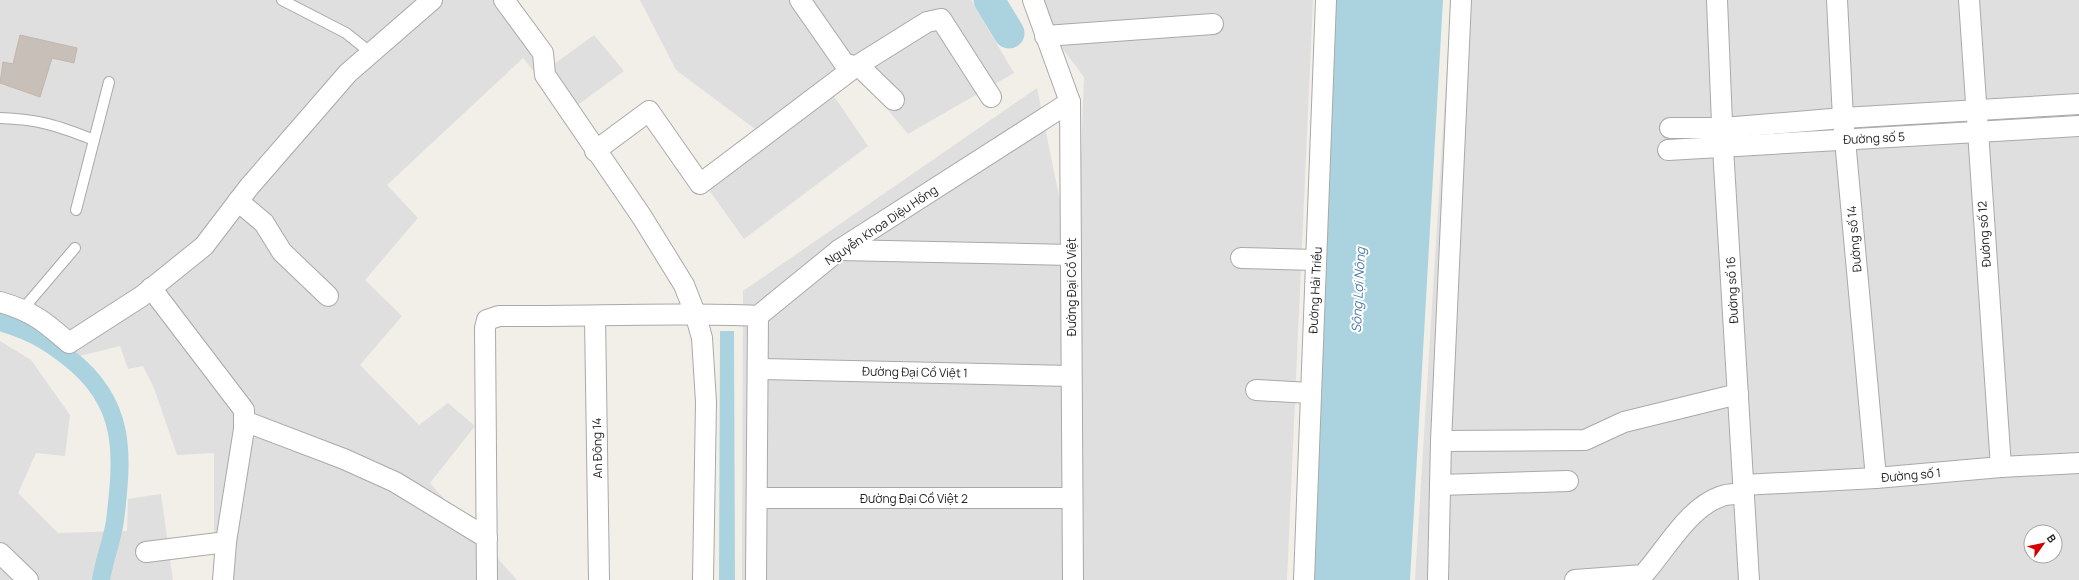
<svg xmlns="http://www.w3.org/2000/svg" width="2079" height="580" font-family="Manrope,sans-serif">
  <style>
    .residential { fill: #e0dfdf; fill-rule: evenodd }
    .water { fill: #aad3df }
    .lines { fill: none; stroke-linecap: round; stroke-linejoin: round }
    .canal { stroke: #aad3df; stroke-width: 18 }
    .river { stroke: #aad3df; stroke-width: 31 }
    .building { fill: #c7bfb8; stroke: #c4b6ab }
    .lane-casing { stroke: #a9a9a9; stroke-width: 12 }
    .street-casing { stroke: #a9a9a9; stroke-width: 22 }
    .lane { stroke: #fff; stroke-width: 10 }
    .street { stroke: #fff; stroke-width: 20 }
    .labels { text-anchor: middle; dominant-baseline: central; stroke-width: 4; stroke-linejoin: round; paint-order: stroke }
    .street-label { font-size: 12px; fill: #222; stroke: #fff }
    .water-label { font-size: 13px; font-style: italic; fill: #4a7aab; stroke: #fff }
  </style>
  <rect width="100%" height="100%" fill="#f2efe9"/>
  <!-- residential -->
  <g class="residential">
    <polygon points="0,0 518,0 508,6 553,65 594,35 624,71 567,113 523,58 387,185 418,218 365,280 402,316 360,365 419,425 448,403 475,426 430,483 517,580 214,580 214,453 177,455 154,388 143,366 128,369 120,346 80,356 43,317 0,297"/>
    <polygon points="640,0 971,0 1014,73 908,134 848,62 823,80 868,146 744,239 709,190 763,135 676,70"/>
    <polygon points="1038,0 1313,0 1287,580 742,580 743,291 1037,88 1071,255 1072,384 1084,77 1040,19"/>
    <path d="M1451,0H2079V580H1415ZM2031,532H2055V556H2031Z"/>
    <polygon points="0,341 31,360 70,415 65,456 36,453 18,493 58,533 127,531 128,499 161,494 173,580 0,580"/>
  </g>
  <!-- water -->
  <g class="water">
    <polygon points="1335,0 1443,0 1410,580 1310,580"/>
    <polygon points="720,331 734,331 735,580 719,580"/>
  </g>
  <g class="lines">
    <!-- canal -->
    <path class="canal" d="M0,322C30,331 45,339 69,358C127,403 123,454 115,521C112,541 104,560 101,580"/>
    <!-- river -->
    <polyline class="river" points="989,0 1009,33"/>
  </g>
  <!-- building -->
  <polygon class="building" points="20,35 77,48 74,63 52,58 40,97 0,83 3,62 13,64"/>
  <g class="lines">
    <defs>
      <g id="lane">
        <polyline points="282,0 346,33 371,53"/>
        <path d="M0,118C38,119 59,126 94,140"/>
        <polyline points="76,210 109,82"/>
        <polyline points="23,309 75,248"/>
      </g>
      <g id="street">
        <polyline points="504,0 543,53 545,75 642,217 684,285 695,313 702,338 706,402 703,580"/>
        <polyline points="800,0 844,63 862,69 894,100"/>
        <polyline points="1033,0 1070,102 1073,580"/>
        <polyline points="1717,0 1723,148 1749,580"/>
        <polyline points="1837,0 1843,118 1876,478"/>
        <polyline points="1969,0 2001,467"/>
        <polyline points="1045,36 1213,24"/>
        <polyline points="1670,128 1723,128 1843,118 2079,104"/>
        <polyline points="1668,150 2079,126"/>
        <polyline points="595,151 649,111 700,184 855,67 927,22 941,19 991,97"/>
        <polyline points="238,201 264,223 282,252 328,296"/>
        <polyline points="839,250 1071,255"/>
        <polyline points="1241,258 1316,260"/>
        <polyline points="151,288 244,410 244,429 226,542 223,580"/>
        <path d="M0,302C32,311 45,322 69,343L142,296L204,246L249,187L348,73L432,0"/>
        <polyline points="595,317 599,580"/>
        <polyline points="758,369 1071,376"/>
        <polyline points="1256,390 1311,393"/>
        <polyline points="244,421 344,459 395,482 487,538"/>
        <polyline points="1441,441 1585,440 1624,422 1738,394"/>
        <polyline points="1440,485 1568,481"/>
        <polyline points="1743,485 1876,478 2001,467 2079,463"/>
        <polyline points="757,498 1072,498"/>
        <polyline points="146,552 226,542"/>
        <polyline points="0,553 28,580"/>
        <path d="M487,580L485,328L487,320L499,316C585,317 672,312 758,316"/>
        <polyline points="756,580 758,316 839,250 1070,102"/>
        <polyline points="1304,580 1326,0"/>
        <polyline points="1438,580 1441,441 1461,0"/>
        <path d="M1575,580L1643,575C1666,550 1688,507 1722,496C1729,494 1737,494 1744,493"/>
      </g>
    </defs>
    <!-- lane casing -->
    <use href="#lane" class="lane-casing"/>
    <!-- street casing -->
    <use href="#street" class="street-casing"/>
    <!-- lane -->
    <use href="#lane" class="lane"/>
    <!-- street -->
    <use href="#street" class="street"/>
  </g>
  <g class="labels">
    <!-- street labels -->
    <g class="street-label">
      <text transform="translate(1874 138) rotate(-3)">Đường số 5</text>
      <text transform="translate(881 225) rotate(-34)">Nguyễn Khoa Diệu Hồng</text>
      <text transform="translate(1984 234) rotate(-94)">Đường số 12</text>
      <text transform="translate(1854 239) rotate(-95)">Đường số 14</text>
      <text transform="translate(1071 287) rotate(-90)">Đường Đại Cồ Việt</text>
      <text transform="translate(1315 290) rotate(-87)">Đường Hải Triều</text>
      <text transform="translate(1732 290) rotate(-93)">Đường số 16</text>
      <text transform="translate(915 372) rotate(1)">Đường Đại Cồ Việt 1</text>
      <text transform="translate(597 448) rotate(-91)">An Đông 14</text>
      <text transform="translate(1911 475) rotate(-5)">Đường số 1</text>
      <text x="914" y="498">Đường Đại Cồ Việt 2</text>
    </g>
    <!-- water labels -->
    <g class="water-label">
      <text transform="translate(1358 290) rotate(-87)">Sông Lợi Nông</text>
    </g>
  </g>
  <!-- north arrow -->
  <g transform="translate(2043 544) rotate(57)"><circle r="19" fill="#ffffff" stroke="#a7a7a7"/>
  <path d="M0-3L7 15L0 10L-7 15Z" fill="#d40000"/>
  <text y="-6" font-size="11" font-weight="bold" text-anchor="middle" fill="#222222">B</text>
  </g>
</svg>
